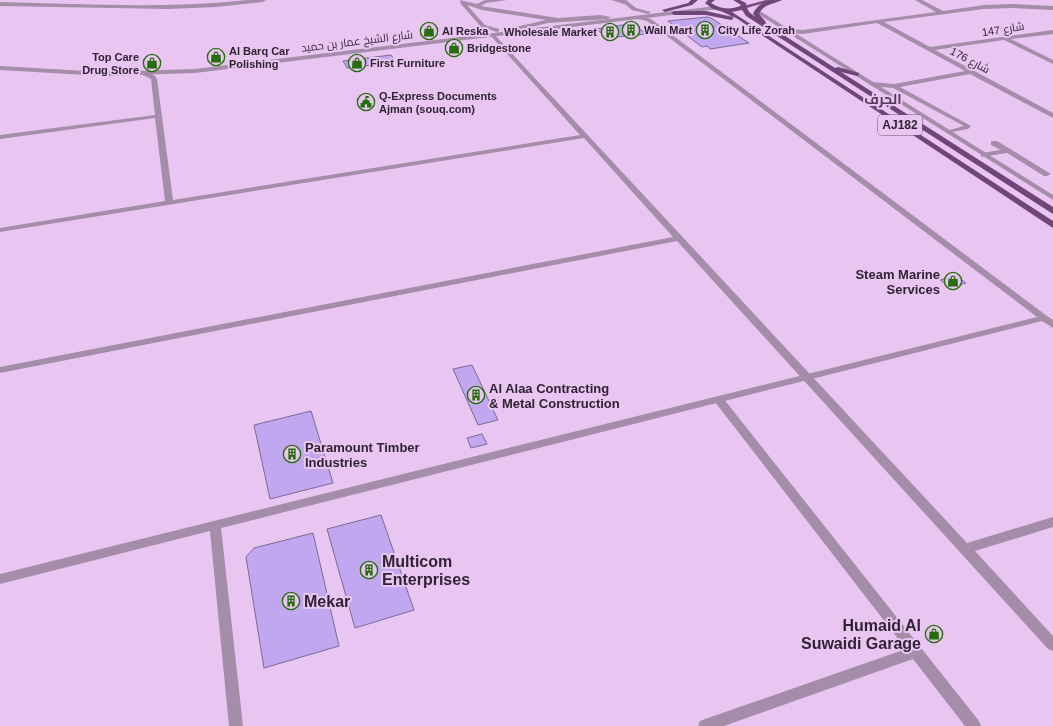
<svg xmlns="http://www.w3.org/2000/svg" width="1053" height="726" font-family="Helvetica,Cairo,sans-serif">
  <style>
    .building { fill: #c0a7ef; stroke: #796a96 }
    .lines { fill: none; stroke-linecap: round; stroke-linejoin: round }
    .minor { fill: #a38da8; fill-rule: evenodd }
    .tertiary { fill: #a38da8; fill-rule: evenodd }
    .primary { fill: #785182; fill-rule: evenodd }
    .trunk { fill: #70467a; fill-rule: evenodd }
    .labels { text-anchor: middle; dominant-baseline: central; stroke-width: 4; stroke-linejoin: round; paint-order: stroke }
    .far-street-label { font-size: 11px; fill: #302333; stroke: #e9c6f2 }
    .far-poi-label { font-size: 11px; font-weight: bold; fill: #302333; stroke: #e9c6f2; text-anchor: start }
    .shield { fill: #e9c6f2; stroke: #68546c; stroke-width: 1 }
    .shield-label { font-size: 12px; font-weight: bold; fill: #302333 }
    .poi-label { font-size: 13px; font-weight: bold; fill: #302333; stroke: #e9c6f2; text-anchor: start }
    .far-district-label { font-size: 14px; font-weight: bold; fill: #54375b; stroke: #e9c6f2 }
    .near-poi-label { font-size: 16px; font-weight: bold; fill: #302333; stroke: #e9c6f2; text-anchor: start }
  </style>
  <rect width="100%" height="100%" fill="#e9c6f2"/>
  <!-- building -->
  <g class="building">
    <polygon points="707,17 711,18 749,43 710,49 707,46 702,47 668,21"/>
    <polygon points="629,24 634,25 646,34 608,38 596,29"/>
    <polygon points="391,55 396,62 347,68 343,61"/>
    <polygon points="956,276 966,283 950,287 940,280"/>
    <polygon points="472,365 498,420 478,425 453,369"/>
    <polygon points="311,411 333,483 270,499 254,425"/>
    <polygon points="482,434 487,444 471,448 467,438"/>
    <polygon points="381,515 414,610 355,628 327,529"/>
    <polygon points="313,533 339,646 264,668 246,557 254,548"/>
  </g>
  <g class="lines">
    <!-- minor -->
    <g class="minor">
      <path d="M248,0H266L263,2L216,7L168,9L0,6V2C83,4 166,9 248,0Z"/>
      <polygon points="460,0 477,4 485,0 507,0 486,3 481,6 558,18 600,15 611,17 608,19 548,23 518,30 516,29 516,27 546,20 482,10 467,5 485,25 499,29 499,31 497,32 481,27 461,4"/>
      <polygon points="611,0 621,0 630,3 627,5"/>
      <polygon points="915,0 922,0 943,11 984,5 1012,4 1053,6 1053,10 1012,8 984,9 884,22 930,47 1053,30 1053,34 1011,39 1053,60 1053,64 1004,40 935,50 1053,113 1053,118 970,74 900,87 971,126 968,129 946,133 946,131 964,126 893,88 872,86 869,84 872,82 894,84 965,71 877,23 803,34 788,33 785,31 788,29 803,30 936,12"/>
      <polygon points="493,33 967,543 1053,517 1053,527 975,551 1053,636 1053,651 1048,649 677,241 0,373 0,367 673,237 584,138 0,232 0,228 165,201 155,118 0,139 0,135 155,115 151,79 141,74 140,73 143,71 154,75 157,79 173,200 580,135 491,36 490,35"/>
      <polygon points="991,141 997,141 1051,174 1047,176 1044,176 1007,153 981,157 981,153 1001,150 991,145"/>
      <polygon points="719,397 723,398 979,721 981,726 965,726 913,659 724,726 698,726 700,721 705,719 906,649 715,402 714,400 715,398"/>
    </g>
    <!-- tertiary -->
    <g class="tertiary">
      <polygon points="620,0 626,0 636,8 651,12 648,14 632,10"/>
      <polygon points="716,6 718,7 718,9 647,18 651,19 1047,316 1053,320 1053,328 1042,321 221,528 243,726 229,726 210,531 0,584 0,574 1037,317 647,21 638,19 195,73 104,76 0,70 0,66 104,72 195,69"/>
      <polygon points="757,9 1053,195 1053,200 755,12 754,11"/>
    </g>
    <!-- primary -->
    <polygon class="primary" points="766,0 776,0 743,9 740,7"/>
    <!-- trunk -->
    <g class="trunk">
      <polygon points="691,0 698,0 692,5 665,12 662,10 688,3"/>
      <path d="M708,0H715L711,3C719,9 731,10 740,6L741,5L733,0H740L746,3C747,10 749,13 756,17L753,14C759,1 769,0 782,0C773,5 764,3 759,14L766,22L765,23L835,68L838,67L859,73V75L857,76L841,72L1053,207V214L746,16L742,10L732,12L1053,221V228L736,18L733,17V19L731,20L706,15H674L671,13L674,11H706L733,17L723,12L713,9L705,3Z"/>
    </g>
  </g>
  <!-- icons -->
  <defs>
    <symbol id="building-ring" viewBox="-11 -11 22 22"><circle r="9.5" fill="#e9c6f2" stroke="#266d0b" stroke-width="1.5"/><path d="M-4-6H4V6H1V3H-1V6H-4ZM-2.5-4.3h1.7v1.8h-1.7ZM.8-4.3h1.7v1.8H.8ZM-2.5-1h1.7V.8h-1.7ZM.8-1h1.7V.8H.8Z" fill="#266d0b"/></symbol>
    <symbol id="shop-ring" viewBox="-11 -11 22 22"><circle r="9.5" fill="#e9c6f2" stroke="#266d0b" stroke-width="1.5"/><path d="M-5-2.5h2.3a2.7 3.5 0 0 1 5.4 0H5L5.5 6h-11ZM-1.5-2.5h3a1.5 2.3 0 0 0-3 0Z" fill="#266d0b"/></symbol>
    <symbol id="civic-ring" viewBox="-11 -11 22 22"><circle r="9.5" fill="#e9c6f2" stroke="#266d0b" stroke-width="1.5"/><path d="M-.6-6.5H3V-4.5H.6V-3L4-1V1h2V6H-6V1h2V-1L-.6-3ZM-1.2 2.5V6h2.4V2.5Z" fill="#266d0b"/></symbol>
  </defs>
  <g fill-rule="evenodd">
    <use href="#building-ring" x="621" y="20" width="20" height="20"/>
    <use href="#building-ring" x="695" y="20" width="20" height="20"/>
    <use href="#shop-ring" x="419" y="21" width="20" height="20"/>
    <use href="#building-ring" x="600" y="22" width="20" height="20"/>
    <use href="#shop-ring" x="444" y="38" width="20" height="20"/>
    <use href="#shop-ring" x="206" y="47" width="20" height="20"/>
    <use href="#shop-ring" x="142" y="53" width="20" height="20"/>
    <use href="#shop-ring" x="347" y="53" width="20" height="20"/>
    <use href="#civic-ring" x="356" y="92" width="20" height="20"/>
    <use href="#shop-ring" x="943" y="271" width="20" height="20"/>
    <use href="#building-ring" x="466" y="385" width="20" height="20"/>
    <use href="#building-ring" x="282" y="444" width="20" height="20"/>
    <use href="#building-ring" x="359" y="560" width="20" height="20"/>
    <use href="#building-ring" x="281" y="591" width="20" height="20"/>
    <use href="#shop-ring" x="924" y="624" width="20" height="20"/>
  </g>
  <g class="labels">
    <!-- far-street labels -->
    <g class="far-street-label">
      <text transform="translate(1003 29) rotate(-9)">شارع 147</text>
      <text transform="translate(357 41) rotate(-7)">شارع الشيخ عمار بن حميد</text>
      <text transform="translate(970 60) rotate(28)">شارع 176</text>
    </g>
    <!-- far-poi labels -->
    <g class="far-poi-label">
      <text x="644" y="30">Wall Mart</text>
      <text x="718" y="30">City Life Zorah</text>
      <text x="442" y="31">Al Reska</text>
      <text x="597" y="32" text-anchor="end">Wholesale Market</text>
      <text x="467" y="48">Bridgestone</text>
      <text x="229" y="51">Al Barq Car<tspan x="229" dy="13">Polishing</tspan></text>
      <text x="139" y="57" text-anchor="end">Top Care<tspan x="139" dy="13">Drug Store</tspan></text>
      <text x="370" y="63">First Furniture</text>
      <text x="379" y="96">Q-Express Documents<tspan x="379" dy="13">Ajman (souq.com)</tspan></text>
    </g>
    <!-- shield labels -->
    <rect class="shield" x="878" y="115" width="44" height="20" rx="3"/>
    <g class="shield-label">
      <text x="900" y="125">AJ182</text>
    </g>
    <!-- poi labels -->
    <g class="poi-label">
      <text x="940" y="274" text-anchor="end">Steam Marine<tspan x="940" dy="15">Services</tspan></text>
      <text x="489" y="388">Al Alaa Contracting<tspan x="489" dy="15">&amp; Metal Construction</tspan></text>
      <text x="305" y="447">Paramount Timber<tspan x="305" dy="15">Industries</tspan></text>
    </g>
    <!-- far-district labels -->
    <g class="far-district-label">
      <text x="883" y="99">الجرف</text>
    </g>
    <!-- near-poi labels -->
    <g class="near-poi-label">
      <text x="382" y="561">Multicom<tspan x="382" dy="18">Enterprises</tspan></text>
      <text x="304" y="601">Mekar</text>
      <text x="921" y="625" text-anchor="end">Humaid Al<tspan x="921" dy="18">Suwaidi Garage</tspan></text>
    </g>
  </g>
</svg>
